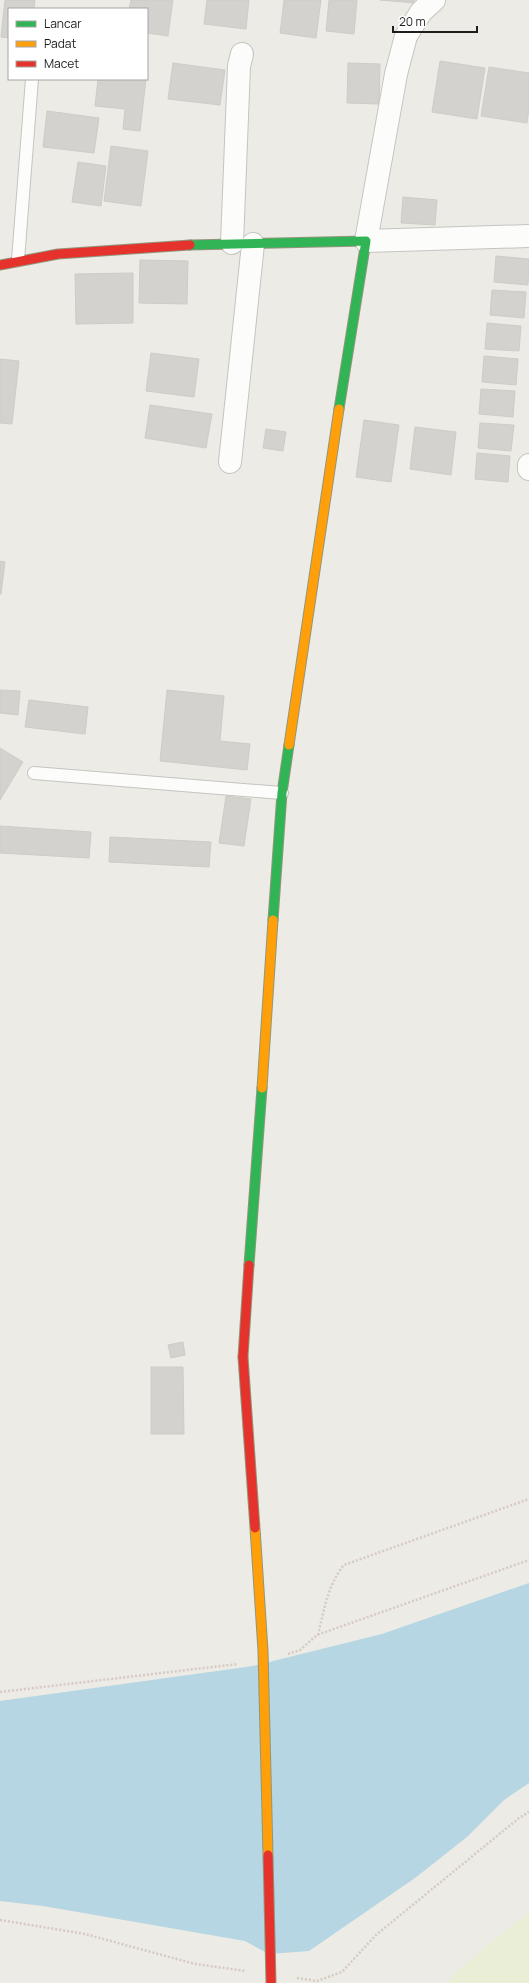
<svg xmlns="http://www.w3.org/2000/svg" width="529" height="1983" font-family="Manrope,sans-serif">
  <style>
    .farmland { fill: #ebeed7 }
    .water { fill: #b5d6e2 }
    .building { fill: #d4d2ce; stroke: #cfccc6 }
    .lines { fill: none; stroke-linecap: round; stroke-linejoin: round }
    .lane-casing { stroke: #c4c4c1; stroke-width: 14 }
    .street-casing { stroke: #c4c4c1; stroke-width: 24 }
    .fast-casing { stroke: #92967c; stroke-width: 11 }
    .slow-casing { stroke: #92967c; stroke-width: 11 }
    .jam-casing { stroke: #92967c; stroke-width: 11 }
    .path { stroke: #d7c9c4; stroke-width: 2.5; stroke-dasharray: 2 2; stroke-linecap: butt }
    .lane { stroke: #fcfcfb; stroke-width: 12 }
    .street { stroke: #fcfcfb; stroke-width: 22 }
    .fast { stroke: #30b455; stroke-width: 9 }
    .slow { stroke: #ff9f0a; stroke-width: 9 }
    .jam { stroke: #e5322d; stroke-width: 9 }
    .slow-bridge-casing { stroke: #92967c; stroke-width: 11; stroke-linecap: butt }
    .jam-bridge-casing { stroke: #92967c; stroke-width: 11; stroke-linecap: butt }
    .slow-bridge { stroke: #ff9f0a; stroke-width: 9 }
    .jam-bridge { stroke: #e5322d; stroke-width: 9 }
  </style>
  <rect width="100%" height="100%" fill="#ecebe5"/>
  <!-- farmland -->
  <polygon class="farmland" points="529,1912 529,1983 449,1983 454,1973"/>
  <!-- water -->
  <polygon class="water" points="529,1583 529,1783 504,1800 467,1837 415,1878 309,1951 269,1954 245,1941 43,1906 0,1901 0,1701 253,1666 382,1634"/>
  <!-- building -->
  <g class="building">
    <polygon points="5,0 35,0 34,9 9,9 9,38 1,37"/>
    <polygon points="131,0 173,0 168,36 147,33 147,9 129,9"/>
    <polygon points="207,0 249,0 246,29 204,24"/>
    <polygon points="284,0 321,0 316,38 280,33"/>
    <polygon points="329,0 357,0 354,34 326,31"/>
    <polygon points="380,0 414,0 414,3"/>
    <polygon points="440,61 485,68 477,119 432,112"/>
    <polygon points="173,63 225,70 220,105 168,99"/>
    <polygon points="348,63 380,64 379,104 347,103"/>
    <polygon points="489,67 529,73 529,108 527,123 481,116"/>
    <polygon points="98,79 146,79 140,131 123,129 125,109 95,106"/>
    <polygon points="47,111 99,118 94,153 43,147"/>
    <polygon points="111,146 148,151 141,206 104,201"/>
    <polygon points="78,162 106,166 101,206 72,202"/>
    <polygon points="403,197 437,200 435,225 401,223"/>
    <polygon points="496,256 529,259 528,285 494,282"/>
    <polygon points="140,260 188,261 187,304 139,303"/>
    <polygon points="133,273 133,323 76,324 75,274"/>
    <polygon points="492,290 526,292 524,318 490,315"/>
    <polygon points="487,323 521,326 519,351 485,349"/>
    <polygon points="151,353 199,359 194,397 146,391"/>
    <polygon points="484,356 518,359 516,385 482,382"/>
    <polygon points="0,359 19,361 12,424 0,423"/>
    <polygon points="481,389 515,391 513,417 479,414"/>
    <polygon points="150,405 212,414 206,448 145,438"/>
    <polygon points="364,420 399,425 391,482 356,477"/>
    <polygon points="480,423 514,425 511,451 478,448"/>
    <polygon points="415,427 456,432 451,475 410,469"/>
    <polygon points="266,429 286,432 283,451 263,448"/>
    <polygon points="477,453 510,456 508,482 475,479"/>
    <polygon points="0,561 5,562 1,594 0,594"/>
    <polygon points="0,690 20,691 18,715 0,713"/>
    <polygon points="167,690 224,696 220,741 250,744 247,770 160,761"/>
    <polygon points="29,700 88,707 85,734 25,727"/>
    <polygon points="0,748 23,762 0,800"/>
    <polygon points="226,796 251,799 244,846 219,843"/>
    <polygon points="0,826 91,832 89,858 0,853"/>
    <polygon points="110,837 211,842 209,867 109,862"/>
    <polygon points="183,1342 185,1355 171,1358 168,1345"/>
    <polygon points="151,1367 183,1367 184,1434 151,1434"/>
  </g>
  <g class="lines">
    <defs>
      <g id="lane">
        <polyline points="18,260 32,79"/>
        <polyline points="34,773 282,793"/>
      </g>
      <g id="street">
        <polyline points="434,0 421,12 406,36 396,74 366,241 529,236"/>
        <polyline points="232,243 239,66 242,54"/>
        <polyline points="230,462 253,244"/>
        <polyline points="529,469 529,465"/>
      </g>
      <g id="fast">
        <polyline points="190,245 366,241 339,409"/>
        <polyline points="273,920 282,793 289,745"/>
        <polyline points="249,1265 262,1088"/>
      </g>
      <g id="slow">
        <polyline points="289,745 339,409"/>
        <polyline points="262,1088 273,920"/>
      </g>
      <g id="jam">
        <polyline points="0,265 58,254 190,245"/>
        <polyline points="243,1357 249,1265"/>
      </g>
    </defs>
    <!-- lane casing -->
    <use href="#lane" class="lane-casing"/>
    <!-- street casing -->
    <use href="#street" class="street-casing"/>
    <!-- fast casing -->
    <use href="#fast" class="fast-casing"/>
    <!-- slow casing -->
    <use href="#slow" class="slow-casing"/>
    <!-- jam casing -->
    <use href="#jam" class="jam-casing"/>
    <!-- path -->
    <g class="path">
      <path d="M318,1635C324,1610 328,1584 344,1565L529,1499"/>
      <polyline points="288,1654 300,1650 317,1635 529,1560"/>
      <polyline points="0,1692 238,1664"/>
      <polyline points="0,1920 85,1934 195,1964 246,1971"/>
      <polyline points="297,1978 317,1981 342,1972 376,1935 519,1818 529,1812"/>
    </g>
    <!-- lane -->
    <use href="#lane" class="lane"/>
    <!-- street -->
    <use href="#street" class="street"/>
    <!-- fast -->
    <use href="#fast" class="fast"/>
    <!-- slow -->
    <use href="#slow" class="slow"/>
    <!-- jam -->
    <use href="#jam" class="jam"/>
    <defs>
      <polyline id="slow-bridge" points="255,1528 263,1651 268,1855"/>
      <g id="jam-bridge">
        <polyline points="243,1357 255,1528"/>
        <polyline points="268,1855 271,1983"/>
      </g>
    </defs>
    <!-- slow-bridge casing -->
    <use href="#slow-bridge" class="slow-bridge-casing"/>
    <!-- jam-bridge casing -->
    <use href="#jam-bridge" class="jam-bridge-casing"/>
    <!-- slow-bridge -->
    <use href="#slow-bridge" class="slow-bridge"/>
    <!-- jam-bridge -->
    <use href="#jam-bridge" class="jam-bridge"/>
  </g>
  <!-- legend -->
  <rect x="8" y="8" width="140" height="72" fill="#ffffff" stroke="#a5a5a5"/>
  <rect x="16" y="21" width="20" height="6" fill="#30b455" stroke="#a5a5a5"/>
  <text x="44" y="28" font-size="12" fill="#1d1d1d">Lancar</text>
  <rect x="16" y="41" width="20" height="6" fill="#ff9f0a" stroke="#a5a5a5"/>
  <text x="44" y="48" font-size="12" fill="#1d1d1d">Padat</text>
  <rect x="16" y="61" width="20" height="6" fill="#e5322d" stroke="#a5a5a5"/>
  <text x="44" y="68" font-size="12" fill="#1d1d1d">Macet</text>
  <!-- scale -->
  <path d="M393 26v6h84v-6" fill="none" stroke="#1d1d1d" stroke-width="2"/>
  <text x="399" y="26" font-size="12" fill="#1d1d1d" stroke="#ffffff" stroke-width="3" paint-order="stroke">20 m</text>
</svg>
